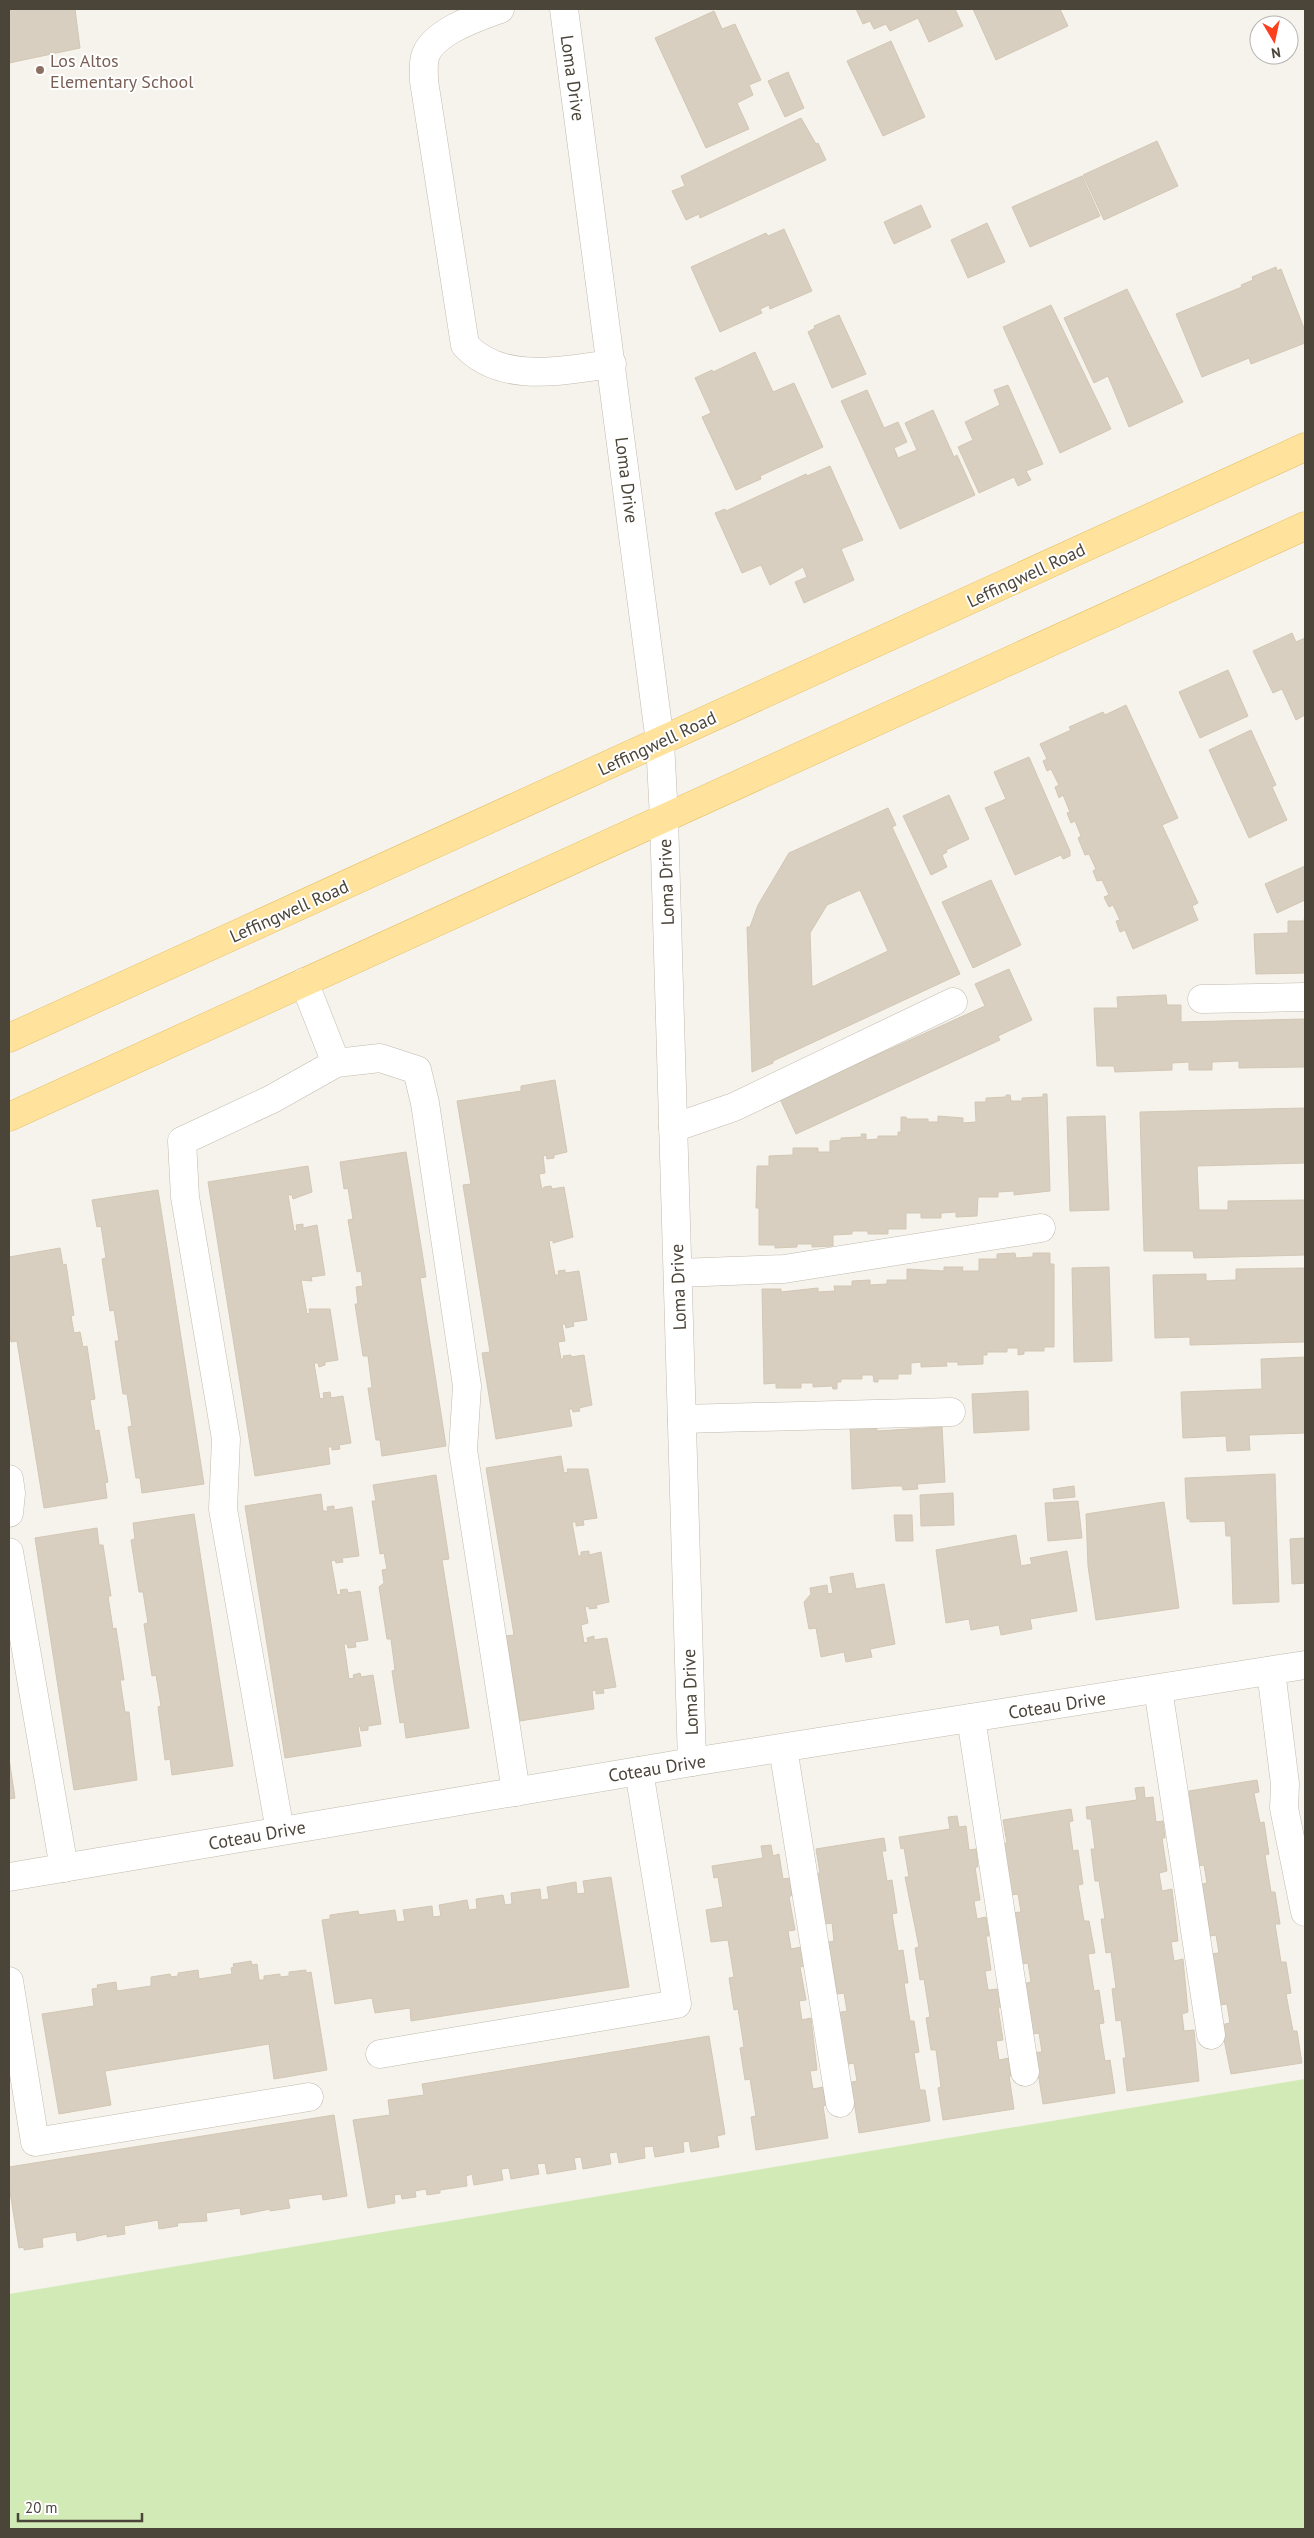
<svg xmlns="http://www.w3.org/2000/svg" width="1314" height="2538" font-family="'PT Sans',sans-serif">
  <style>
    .green { fill: #d2eab5 }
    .building { fill: #d8cfc1; stroke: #d3c7b4; fill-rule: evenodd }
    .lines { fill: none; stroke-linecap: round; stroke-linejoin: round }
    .minor-casing { stroke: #c2bbae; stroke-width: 29 }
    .major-casing { stroke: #e6c16a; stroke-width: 29 }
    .minor { stroke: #fff; stroke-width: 28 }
    .major { stroke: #ffe39c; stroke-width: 28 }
    .education-dot { fill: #8d6e63; stroke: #fff; stroke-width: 2 }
    .labels { text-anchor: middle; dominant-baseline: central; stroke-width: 4; stroke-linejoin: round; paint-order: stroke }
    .education-label { font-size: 18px; fill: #785e54; stroke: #fff; text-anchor: start }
    .street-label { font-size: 18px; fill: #4b4439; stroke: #fff }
  </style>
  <rect width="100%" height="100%" fill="#f6f3ec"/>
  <!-- green -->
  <polygon class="green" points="1305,2079 1305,2529 9,2529 9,2294"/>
  <!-- building -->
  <g class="building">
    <polygon points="9,9 75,9 80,48 9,63"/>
    <polygon points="856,9 955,9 963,26 929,42 918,18 890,31 886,24 874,29 870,21 863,24"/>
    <polygon points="973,9 1060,9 1068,26 996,60"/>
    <polygon points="714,11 722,29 735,24 761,80 749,85 753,95 737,103 749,129 706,148 655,38"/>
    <polygon points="891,41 925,117 883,136 847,61"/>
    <polygon points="788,72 804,108 785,117 768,81"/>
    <polygon points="801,118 816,144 818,143 826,160 700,218 699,214 686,220 672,191 685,186 681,176"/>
    <polygon points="1157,141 1178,186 1104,220 1083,175"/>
    <polygon points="1082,176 1100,216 1030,247 1012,207"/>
    <polygon points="921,205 931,227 894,244 884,222"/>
    <polygon points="987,223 1005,262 968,278 951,240"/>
    <polygon points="784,229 812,291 770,309 769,305 760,309 762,313 720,332 691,267 766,233 768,236"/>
    <polygon points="1276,267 1277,271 1281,269 1305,331 1305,343 1251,364 1249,358 1202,377 1176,314 1242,287 1241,285 1253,280 1252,277"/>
    <polygon points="1127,289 1183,402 1129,427 1108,376 1094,383 1064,318"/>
    <polygon points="1051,305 1111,429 1060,453 1003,327"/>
    <polygon points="839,315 866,374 832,388 808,332 815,328 814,326"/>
    <polygon points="755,352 773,392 794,383 823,447 760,476 761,479 736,490 702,417 711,413 695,378 712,370 713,372"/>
    <polygon points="1008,385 1043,464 1026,471 1031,480 1018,486 1014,477 979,493 958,447 973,440 965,422 1000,405 994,390"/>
    <polygon points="867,390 884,428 898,422 907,442 894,448 898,458 917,450 905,423 933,410 954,457 957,455 975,495 900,529 841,401"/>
    <polygon points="830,466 863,540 841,549 854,580 804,603 795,582 807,577 803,567 770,585 761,565 742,573 715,513 725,509 726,511 806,474 807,476"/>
    <polygon points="1292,633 1296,642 1305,638 1305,715 1296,720 1282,689 1273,693 1253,651"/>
    <polygon points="1228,670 1248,716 1200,738 1179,692"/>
    <polygon points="1126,705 1178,818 1162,825 1198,903 1192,906 1198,920 1133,949 1125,930 1120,932 1116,921 1120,920 1113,905 1109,907 1104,897 1109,895 1102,880 1097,881 1093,871 1096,869 1089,854 1085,855 1078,838 1081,836 1075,821 1071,823 1067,813 1070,812 1063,795 1059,798 1055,787 1059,785 1051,769 1047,771 1043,761 1047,759 1040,744 1071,730 1069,727 1103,712 1105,715"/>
    <polygon points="1251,730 1276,785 1272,787 1287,820 1249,838 1209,750"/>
    <polygon points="1029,757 1070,851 1070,856 1063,859 1061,855 1015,875 985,808 1006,799 994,772"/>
    <polygon points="949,795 969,839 946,850 947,852 942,855 947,867 931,875 903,816"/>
    <path d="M888,808L896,825L892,827L960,974L773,1061V1063L752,1072L747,927H750L758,905L789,853ZM860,890L888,951L812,987L810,933L827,905Z"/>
    <polygon points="1305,866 1305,900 1277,913 1265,884"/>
    <polygon points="991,880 1021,945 973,968 942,902"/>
    <polygon points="1305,914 1305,973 1256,974 1254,934 1288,933 1288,921 1304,921"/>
    <polygon points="1009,969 1032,1020 998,1036 1000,1040 796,1134 780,1099 985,1006 975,984"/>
    <polygon points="1166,995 1167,1005 1181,1005 1181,1022 1305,1019 1305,1067 1239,1068 1239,1061 1212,1062 1212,1070 1189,1070 1189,1062 1172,1063 1172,1070 1115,1072 1114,1066 1097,1066 1094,1008 1118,1008 1117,997"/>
    <polygon points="555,1080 567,1152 554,1155 554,1158 547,1159 546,1155 543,1156 545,1173 539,1174 542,1190 544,1187 551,1186 552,1189 564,1187 573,1237 553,1243 553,1240 549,1241 555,1275 559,1275 558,1271 565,1270 565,1273 579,1271 587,1320 573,1322 574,1326 566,1328 565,1324 562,1324 565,1341 558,1342 561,1359 564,1359 563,1356 571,1355 571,1357 584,1355 592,1405 579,1408 580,1411 573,1412 572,1409 569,1409 572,1426 496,1439 482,1353 490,1352 463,1185 471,1184 457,1101 521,1091 521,1086"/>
    <polygon points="1043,1094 1047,1094 1050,1191 1014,1195 1014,1191 998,1192 998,1197 978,1197 977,1216 956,1217 956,1212 941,1213 941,1218 921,1218 921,1213 906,1213 906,1229 888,1229 888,1234 868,1234 868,1231 852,1231 852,1234 833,1235 833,1246 812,1247 812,1244 797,1244 797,1247 775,1248 775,1245 759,1245 759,1208 756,1208 757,1166 769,1166 769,1156 793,1155 793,1148 818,1148 818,1152 830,1152 830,1141 841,1140 841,1138 862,1137 861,1134 866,1134 866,1140 878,1139 878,1136 898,1136 898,1132 901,1132 901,1117 906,1117 907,1119 928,1119 928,1122 938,1122 938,1116 963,1118 963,1123 976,1122 975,1102 986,1102 986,1098 1006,1097 1006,1095 1010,1095 1011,1101 1022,1101 1022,1098 1043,1097"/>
    <polygon points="1305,1108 1305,1163 1197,1166 1199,1210 1228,1210 1228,1201 1305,1200 1305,1255 1194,1258 1193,1251 1144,1251 1140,1112"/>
    <polygon points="1105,1116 1109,1210 1070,1211 1067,1117"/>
    <polygon points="406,1152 426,1277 420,1278 446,1446 382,1456 380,1440 376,1440 368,1388 372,1388 368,1356 363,1356 355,1304 358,1304 356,1287 363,1286 361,1271 357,1272 348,1220 353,1219 348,1188 344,1189 340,1162"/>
    <polygon points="308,1166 312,1192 293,1199 292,1195 288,1195 294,1231 297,1231 296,1225 303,1224 303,1228 317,1225 325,1275 311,1277 312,1281 301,1280 307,1314 310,1313 309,1309 330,1309 338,1360 325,1362 325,1365 319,1367 318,1363 314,1363 320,1399 324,1398 323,1393 330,1392 331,1398 343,1396 351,1443 339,1445 340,1449 332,1450 332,1447 328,1447 330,1464 255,1476 208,1182"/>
    <polygon points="158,1190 204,1484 142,1493 140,1478 136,1478 128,1427 132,1426 127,1394 123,1394 115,1341 119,1341 114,1310 110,1311 102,1259 106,1258 101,1226 97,1227 92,1200"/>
    <polygon points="60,1248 63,1265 66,1264 74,1315 71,1316 74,1333 80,1332 83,1347 87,1346 95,1399 90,1400 95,1431 99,1430 108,1482 105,1483 107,1498 44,1508 17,1341 11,1342 9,1327 9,1257"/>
    <polygon points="1015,1253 1016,1258 1033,1257 1033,1253 1050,1253 1050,1264 1054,1264 1054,1347 1044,1347 1044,1351 1024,1351 1024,1354 1018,1355 1018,1348 1007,1348 1007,1352 987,1352 987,1355 983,1355 983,1364 958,1365 958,1362 946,1362 947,1366 921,1367 921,1362 911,1363 911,1374 898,1374 898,1379 878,1379 878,1382 874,1382 873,1375 862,1375 862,1379 841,1379 841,1382 837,1382 837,1389 833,1389 832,1386 813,1387 813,1383 801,1383 801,1388 776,1388 776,1383 764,1384 762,1289 781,1289 781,1292 818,1288 818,1292 835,1291 834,1286 852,1286 852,1281 870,1280 870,1285 887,1284 887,1280 907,1280 907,1269 944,1271 944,1267 963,1267 962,1271 979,1271 979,1259 997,1259 997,1254"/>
    <polygon points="1109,1267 1112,1361 1074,1362 1072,1268"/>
    <polygon points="1305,1268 1305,1342 1190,1345 1190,1337 1155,1338 1153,1275 1206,1274 1206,1281 1236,1280 1236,1269"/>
    <polygon points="1305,1357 1305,1433 1249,1435 1250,1450 1227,1451 1226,1436 1183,1438 1181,1392 1262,1389 1261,1359"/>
    <polygon points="1028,1391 1029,1430 974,1433 972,1394"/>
    <polygon points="876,1420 877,1431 942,1427 945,1482 917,1484 918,1489 903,1490 902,1486 893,1486 852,1489 850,1422"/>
    <polygon points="561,1456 564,1473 568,1472 567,1469 588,1469 597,1518 583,1520 584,1525 576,1526 576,1522 572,1522 578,1556 581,1556 581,1552 589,1551 589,1555 601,1552 609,1602 596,1605 597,1608 589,1609 589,1606 585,1607 588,1623 581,1625 584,1643 588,1642 587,1638 594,1636 594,1640 607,1638 616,1687 603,1689 604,1693 596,1694 596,1690 592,1691 594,1709 520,1721 506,1636 514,1635 486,1468"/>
    <polygon points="1275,1474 1279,1602 1233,1604 1231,1536 1226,1536 1225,1521 1190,1522 1190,1519 1187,1519 1185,1478"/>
    <polygon points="436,1475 449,1559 442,1560 469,1728 406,1738 404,1722 400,1723 392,1671 395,1670 391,1639 387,1639 379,1587 384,1583 382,1570 387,1569 384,1553 380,1554 372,1501 376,1501 373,1485"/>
    <polygon points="1074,1486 1075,1497 1054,1499 1053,1489"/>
    <polygon points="953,1493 954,1525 921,1526 920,1495"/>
    <polygon points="321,1494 323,1511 328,1511 327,1507 334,1506 334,1510 352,1507 359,1556 342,1558 343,1562 336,1563 335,1560 331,1561 337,1595 341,1594 340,1590 347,1589 348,1593 360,1591 368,1640 355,1642 356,1647 348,1648 347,1644 344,1644 349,1679 354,1678 353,1675 360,1673 361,1677 373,1675 381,1724 368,1726 368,1730 361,1731 360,1726 358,1727 361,1746 285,1758 245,1506"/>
    <polygon points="1078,1501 1082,1538 1048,1541 1045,1503"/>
    <polygon points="1164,1502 1179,1608 1096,1620 1088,1566 1086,1514"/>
    <polygon points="194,1514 233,1766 172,1775 170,1759 165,1760 158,1707 161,1706 156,1675 152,1676 144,1624 148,1623 143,1592 139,1592 131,1540 135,1539 133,1523"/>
    <polygon points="894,1515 912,1515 913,1541 896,1541"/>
    <polygon points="97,1528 99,1545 103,1545 111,1596 108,1596 113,1629 116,1628 124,1680 120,1680 125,1712 129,1712 137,1780 74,1790 35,1538"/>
    <polygon points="1016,1535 1021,1566 1032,1564 1030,1558 1067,1551 1077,1611 1030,1619 1032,1629 1001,1635 999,1625 971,1630 969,1619 946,1623 936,1550"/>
    <polygon points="1305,1538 1305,1583 1292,1584 1290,1539"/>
    <polygon points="853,1573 856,1589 884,1584 895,1644 870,1649 872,1657 846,1662 844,1652 821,1657 816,1628 809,1629 804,1602 811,1594 810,1588 827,1585 828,1594 833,1593 830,1577"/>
    <polygon points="9,1758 15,1798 9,1799"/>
    <polygon points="1257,1780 1259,1792 1254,1793 1260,1823 1264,1822 1269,1854 1265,1855 1271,1892 1275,1892 1280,1924 1275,1924 1281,1962 1286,1962 1291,1993 1286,1994 1293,2031 1297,2031 1302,2063 1231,2074 1221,2025 1230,2023 1227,2004 1220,2005 1209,1954 1219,1953 1216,1935 1210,1936 1205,1903 1201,1903 1198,1885 1207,1883 1204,1865 1198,1866 1187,1815 1192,1814 1189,1791"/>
    <polygon points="1144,1787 1145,1798 1153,1797 1156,1822 1163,1821 1165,1838 1162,1838 1167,1871 1159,1873 1162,1891 1172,1889 1178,1941 1171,1942 1174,1961 1183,1959 1188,2012 1182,2014 1184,2031 1194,2030 1199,2081 1127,2091 1123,2058 1126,2058 1121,2020 1116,2021 1112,1989 1116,1988 1111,1952 1106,1953 1101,1919 1105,1919 1099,1881 1095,1881 1091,1849 1095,1849 1091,1819 1087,1819 1086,1807 1137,1800 1135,1788"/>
    <polygon points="1071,1809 1073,1821 1069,1822 1073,1851 1078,1850 1083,1884 1078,1885 1084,1921 1089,1921 1095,1953 1088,1954 1094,1991 1099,1990 1104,2023 1099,2024 1105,2061 1110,2060 1115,2093 1043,2104 1038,2072 1032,2053 1042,2052 1039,2033 1033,2034 1022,1984 1031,1982 1028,1963 1022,1964 1011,1913 1021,1912 1018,1894 1011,1895 1000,1844 1007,1843 1003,1820"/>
    <polygon points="957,1816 959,1827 966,1826 969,1850 976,1849 978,1867 975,1867 980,1900 974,1901 977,1919 986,1917 989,1936 986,1936 991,1970 985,1971 988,1990 998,1989 1001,2007 998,2007 1003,2040 996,2041 999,2060 1009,2058 1011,2076 1009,2076 1014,2109 943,2120 938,2088 941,2087 936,2050 931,2050 926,2018 930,2017 924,1979 920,1980 915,1948 919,1947 905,1877 909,1877 904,1848 901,1849 899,1837 950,1829 948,1817"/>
    <polygon points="884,1838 886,1851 882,1851 887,1881 892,1880 897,1913 892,1914 898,1951 903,1950 908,1983 904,1983 910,2021 914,2021 919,2052 914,2053 920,2090 925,2090 930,2121 859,2133 854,2101 850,2101 847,2083 857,2081 854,2063 848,2064 836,2013 847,2011 844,1993 837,1994 832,1961 827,1961 824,1943 834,1941 832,1923 825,1924 814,1874 820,1873 816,1849"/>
    <polygon points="771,1845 773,1856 779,1854 783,1879 790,1878 792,1895 789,1897 795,1930 788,1931 791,1949 801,1947 804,1966 800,1967 806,2000 799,2001 802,2020 811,2018 817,2070 810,2071 813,2089 823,2087 826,2105 823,2106 828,2138 756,2150 751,2117 756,2116 750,2079 745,2080 740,2048 744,2047 738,2009 734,2010 729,1978 734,1977 728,1940 711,1942 706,1910 723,1907 718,1877 714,1878 712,1866 763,1858 761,1846"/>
    <polygon points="611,1877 629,1987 411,2021 410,2008 375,2013 372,1998 335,2004 322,1920 330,1919 330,1915 358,1911 359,1915 395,1910 397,1922 405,1921 403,1910 432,1906 433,1917 441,1916 439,1905 467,1900 469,1910 477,1909 476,1899 503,1895 505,1905 512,1904 511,1893 540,1889 541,1900 549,1899 547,1887 576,1882 577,1894 585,1893 583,1881"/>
    <polygon points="251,1961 252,1965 257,1964 259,1980 264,1980 264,1976 280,1974 280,1977 289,1976 289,1972 306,1970 306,1973 311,1972 327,2070 274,2079 269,2044 105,2071 111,2105 59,2114 42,2014 94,2006 92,1989 98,1988 97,1985 116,1982 117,1991 151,1986 151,1977 170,1974 171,1977 178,1976 178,1973 198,1970 199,1979 232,1974 231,1968 234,1967 233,1964"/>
    <polygon points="709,2036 725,2134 717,2136 719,2147 691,2152 689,2141 683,2142 684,2152 655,2157 653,2146 644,2147 645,2158 619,2163 617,2152 609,2153 611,2164 583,2169 581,2157 574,2158 576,2169 547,2174 545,2163 537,2164 539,2174 511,2179 509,2168 501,2169 503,2180 474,2185 472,2174 466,2176 467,2186 440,2190 440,2193 427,2195 426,2189 415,2191 416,2197 402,2199 401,2194 394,2195 395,2203 368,2208 353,2120 390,2115 388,2100 424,2095 422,2084"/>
    <polygon points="334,2115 347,2196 323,2200 322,2194 288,2199 290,2208 270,2211 270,2209 241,2215 240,2208 206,2213 207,2221 177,2223 178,2226 159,2229 158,2220 124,2226 125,2234 107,2237 107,2234 77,2241 76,2232 42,2238 43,2247 24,2250 24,2247 19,2248 9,2186 9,2167"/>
  </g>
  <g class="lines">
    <defs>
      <g id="minor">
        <path d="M500,9C478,17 432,32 425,57C423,64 424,74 424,81L465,345C502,385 564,370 612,364"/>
        <polyline points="564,9 660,742 664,818 692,1762"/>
        <polyline points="304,982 336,1063"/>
        <polyline points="1202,999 1305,997"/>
        <polyline points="673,1128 734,1107 953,1002"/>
        <polyline points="678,1273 784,1269 1041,1228"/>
        <polyline points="682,1419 951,1412"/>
        <polyline points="9,1479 11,1493 9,1513"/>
        <polyline points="9,1552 64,1868"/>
        <polyline points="1271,1671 1285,1784 1284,1808 1305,1912"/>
        <polyline points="1158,1689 1211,2035"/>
        <polyline points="971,1718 1025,2072"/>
        <polyline points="783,1748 840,2103"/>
        <polyline points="280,1831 223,1509 226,1439 185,1197 182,1141 272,1099 336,1063 380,1058 417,1070 425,1103 467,1386 463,1450 516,1792"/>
        <polyline points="9,1877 692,1762 1305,1665"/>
        <polyline points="9,1981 35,2142 309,2097"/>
        <polyline points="380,2054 677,2004 639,1771"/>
      </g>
      <g id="major">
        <polyline points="9,1038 1305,447"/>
        <polyline points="9,1117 1305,526"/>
      </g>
    </defs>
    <!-- minor casing -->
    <use href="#minor" class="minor-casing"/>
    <!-- major casing -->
    <use href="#major" class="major-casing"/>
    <!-- minor -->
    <use href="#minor" class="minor"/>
    <!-- major -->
    <use href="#major" class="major"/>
  </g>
  <!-- markers -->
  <circle class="education-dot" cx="40" cy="70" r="5"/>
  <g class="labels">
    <!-- education labels -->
    <g class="education-label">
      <text x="50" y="60">Los Altos<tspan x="50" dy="21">Elementary School</tspan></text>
    </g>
    <!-- street labels -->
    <g class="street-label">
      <text transform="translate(573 78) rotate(82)">Loma Drive</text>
      <text transform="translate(627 480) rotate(83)">Loma Drive</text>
      <text transform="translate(1026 575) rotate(-25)">Leffingwell Road</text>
      <text transform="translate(657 743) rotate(-25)">Leffingwell Road</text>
      <text transform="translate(666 882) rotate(-92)">Loma Drive</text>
      <text transform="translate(289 911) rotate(-24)">Leffingwell Road</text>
      <text transform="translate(678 1287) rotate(-92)">Loma Drive</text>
      <text transform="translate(690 1692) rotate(-92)">Loma Drive</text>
      <text transform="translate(1057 1705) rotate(-9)">Coteau Drive</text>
      <text transform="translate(657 1768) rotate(-9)">Coteau Drive</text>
      <text transform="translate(257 1835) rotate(-10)">Coteau Drive</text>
    </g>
  </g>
  <!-- border -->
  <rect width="1314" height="2538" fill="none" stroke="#4b4439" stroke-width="20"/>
  <!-- north arrow -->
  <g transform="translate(1274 40) rotate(171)"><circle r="24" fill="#ffffff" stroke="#b7b4b0"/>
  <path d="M0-4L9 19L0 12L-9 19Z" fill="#fc3f1d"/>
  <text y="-8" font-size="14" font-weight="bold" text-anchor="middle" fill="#4b4439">N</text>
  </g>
  <!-- scale -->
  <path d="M18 2513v8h124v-8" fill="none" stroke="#4b4439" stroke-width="2.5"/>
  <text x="25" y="2513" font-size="15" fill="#4b4439" stroke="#ffffff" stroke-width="4" paint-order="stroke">20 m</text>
</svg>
